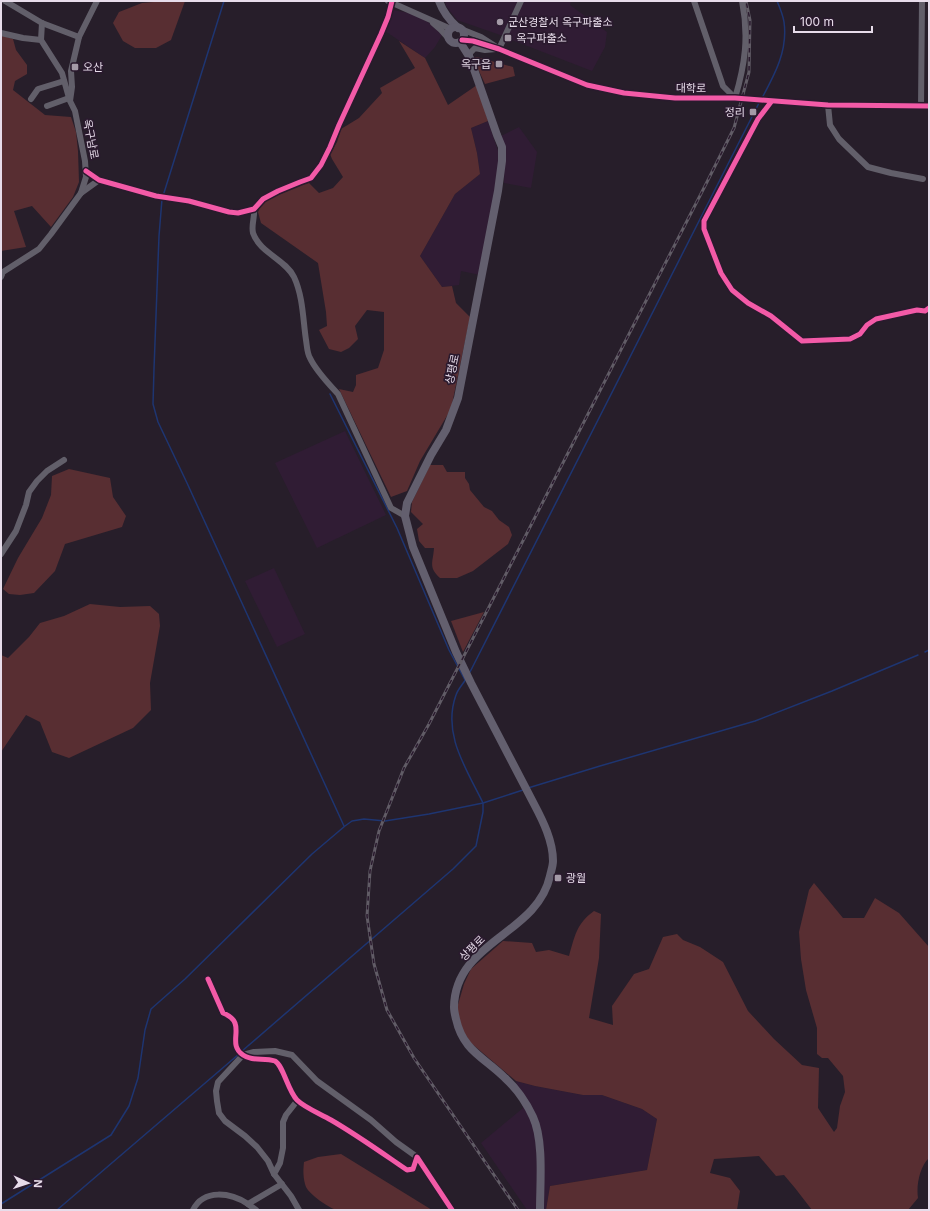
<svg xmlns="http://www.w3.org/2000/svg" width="930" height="1211" font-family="Inter,'Noto Sans KR',sans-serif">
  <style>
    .built { fill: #301c34 }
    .green { fill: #582e32 }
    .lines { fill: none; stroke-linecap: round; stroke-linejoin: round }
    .stream { stroke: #1e3571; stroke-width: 1.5 }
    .minor { stroke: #625f6a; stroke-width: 6 }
    .major { stroke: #635f6e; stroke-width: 8 }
    .rail-casing { stroke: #615c66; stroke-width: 3 }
    .rail { stroke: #2a1a2e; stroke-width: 1.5; stroke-dasharray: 4.5; stroke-linecap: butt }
    .cycleway-casing { stroke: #2a1a2e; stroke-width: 8 }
    .cycleway { stroke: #f35aa7; stroke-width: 5 }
    .poi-dot { fill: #a49aa7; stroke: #2a1a2e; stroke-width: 1.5 }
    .labels { text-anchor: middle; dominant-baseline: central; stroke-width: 3.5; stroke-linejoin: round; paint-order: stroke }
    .poi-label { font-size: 11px; fill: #e7dcea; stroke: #2a1a2e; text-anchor: start }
    .street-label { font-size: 11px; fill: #e7dcea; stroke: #2a1a2e }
  </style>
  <rect width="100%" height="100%" fill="#271e2a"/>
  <!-- built -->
  <g class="built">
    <polygon points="445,1 518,1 503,36 457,20 446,6"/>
    <polygon points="523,1 571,1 570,5 607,32 605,47 592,71 507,38"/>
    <polygon points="393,10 415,14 428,22 442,35 435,47 425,58 385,31"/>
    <polygon points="488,121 500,157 480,275 461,271 459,285 442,287 420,256 455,194 480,174 477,153 471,128"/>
    <polygon points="519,127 537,152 531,188 504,183 505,154 501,136"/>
    <polygon points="345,431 386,515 317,548 275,463"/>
    <polygon points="274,568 305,634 277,647 245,581"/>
    <polygon points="516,1081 535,1086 583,1095 602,1095 642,1109 657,1119 647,1170 550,1186 546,1210 527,1210 481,1143 523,1108"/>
  </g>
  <!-- green -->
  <g class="green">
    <polygon points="165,1 185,1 171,40 156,48 135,48 123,41 113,23 119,12 142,3"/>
    <polygon points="1,35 13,39 16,50 27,65 27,74 15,81 13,90 45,115 71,117 76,132 78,151 79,182 73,197 51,227 32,206 14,211 26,247 1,251"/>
    <polygon points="399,41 425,58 448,105 477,85 488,121 471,128 477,153 480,174 455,194 420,256 442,287 452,286 456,303 470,317 451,409 420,461 407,491 391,497 339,389 353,392 356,385 356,375 378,368 384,350 384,312 367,310 355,326 358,339 349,348 341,352 329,349 319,330 327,326 326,312 318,263 261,223 258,212 262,203 301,184 309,183 319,193 333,188 343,177 332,159 330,154 337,142 341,129 359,118 382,93 380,88 415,68"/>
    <polygon points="477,57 513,67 515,76 485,84 473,58"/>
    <path d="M430,465H443L447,472H465V478L469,484L470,490L484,507L492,511L499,520L509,527L512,535L508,544L473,571L457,578H440C428,567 433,563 434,548H425L419,541L417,529L423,524L411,512L412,502Z"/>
    <polygon points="69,469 110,478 113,497 126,516 122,527 65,544 55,571 34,593 20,595 9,594 3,589 18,558 42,518 51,495 52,476"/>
    <polygon points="90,604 120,607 150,606 159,614 160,626 150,683 151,710 133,728 69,758 52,752 40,722 26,715 1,752 1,655 8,658 29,637 40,623 64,616"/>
    <polygon points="484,612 463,652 451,621"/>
    <path d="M814,883L843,918H864L875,898L899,913L929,947V1158C920,1166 916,1185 918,1198L908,1210H812L795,1188L784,1175L776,1176L759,1156L714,1159L710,1173L730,1178L740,1191L737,1210H546L550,1186L647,1170L657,1119L642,1109L602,1095H583L535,1086L516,1081L471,1043L462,1030L457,1008L464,984L471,969L503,941L532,943L536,952L549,950L569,956C575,936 576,924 594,911L601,914L599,958L589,1018L613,1025L612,1006L634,974L649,969L663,937L677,934L683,940L700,947L723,962L748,1011L774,1039L802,1065L819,1068L818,1108L834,1132L837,1128L840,1106L845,1092L843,1076L828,1058H822L817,1054V1028L806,990L801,959L799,932L809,890Z"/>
    <path d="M341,1154L432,1210H336C328,1207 310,1195 306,1187C303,1179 303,1170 304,1162L318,1157Z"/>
  </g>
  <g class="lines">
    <!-- stream -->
    <g class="stream">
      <path d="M762,98C775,74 788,50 784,22C783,15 780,8 777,1"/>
      <polyline points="163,196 224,1"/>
      <polyline points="162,199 159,236 154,369 153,404 158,422 187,483 344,826"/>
      <polyline points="330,394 397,528 449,650 465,680"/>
      <polyline points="925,652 929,650"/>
      <polyline points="470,672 760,101"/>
      <polyline points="528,788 600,766 755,721 832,691 918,655"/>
      <path d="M242,1051L453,869L476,846L483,812V803C466,768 442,734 456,695C458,689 463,684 466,679"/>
      <polyline points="1,1204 111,1135 129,1106 138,1078 145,1030 151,1009 185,979 312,854 345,826 352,821 364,819 385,821 429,814 483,803 523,790"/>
      <polyline points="57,1210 239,1054"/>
    </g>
    <!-- minor -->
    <g class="minor">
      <polyline points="5,1 42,23 79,37"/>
      <polyline points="388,1 451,29"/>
      <polyline points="694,1 723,86 735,98"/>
      <polyline points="433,23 441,30 449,39"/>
      <polyline points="461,29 481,37 495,46"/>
      <polyline points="1,33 23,38 41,40 62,73 69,98"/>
      <polyline points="41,40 42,23"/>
      <polyline points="462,40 473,41 499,49 587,85 624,93 675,98 735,98 828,105 929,106"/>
      <polyline points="499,49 521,1"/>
      <polyline points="470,58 470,53 475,48 485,50 496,49"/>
      <path d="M735,98C745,65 749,36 742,1"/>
      <polyline points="31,99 38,89 64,81"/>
      <polyline points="771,102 758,119 704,221 704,229 721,273 732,290 748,303 771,316 802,341 850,339 860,334 867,325 876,319 917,310 925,311 929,308"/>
      <polyline points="828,105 830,125 839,139 868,167 891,173 923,179"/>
      <polyline points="47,106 69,98"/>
      <polyline points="921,106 922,1"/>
      <polyline points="86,171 99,180 156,196 189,201 229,212 238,213 254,209 263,199 278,191 300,182 311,178 321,165 330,147 339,125 381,34 388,17 392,1"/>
      <polyline points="81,193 99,180"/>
      <path d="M254,209C255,217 251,225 253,233C260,253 285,259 294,277C303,296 303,320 306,340C307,346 307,353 310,358C316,371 328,383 338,394L391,508L405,516"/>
      <polyline points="1,277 3,272 39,249 51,234 81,193 86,177 85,161 75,111 70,101 72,87 71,71 79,37 97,1"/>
      <polyline points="1,554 16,531 26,505 29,492 37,481 47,471 64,460"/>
      <path d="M208,979L223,1013C249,1023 225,1043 243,1055C253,1062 264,1057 275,1061C283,1065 288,1091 297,1100C305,1108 321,1114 331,1120C357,1135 382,1153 407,1170L413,1169L417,1157L452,1210"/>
      <polyline points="297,1101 286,1115 283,1122 283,1148 280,1163 274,1174 291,1196 299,1210"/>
      <polyline points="274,1174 268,1161 257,1147 245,1136 225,1121 219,1113 217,1101 216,1091 218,1082 243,1055 254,1052 275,1051 292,1055 317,1081 371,1120 396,1142 417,1157"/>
      <path d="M193,1210C204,1188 231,1193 248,1204"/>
      <polyline points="256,1210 248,1204 282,1184"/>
    </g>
    <!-- major -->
    <g class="major">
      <path d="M439,1C443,12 449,20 458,28"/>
      <circle cx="456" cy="35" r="8"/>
      <path d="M460,42L470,58L497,135L502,147V161L498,191L458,398L446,430L431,455L407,503L405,516L413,547L456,652L471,683L534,804C543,821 553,841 553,861C553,866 551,871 550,876C537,935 455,941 454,1007C454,1011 455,1015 456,1019C463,1051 484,1057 505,1078C517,1089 526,1102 533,1117C544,1141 540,1183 540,1210"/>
    </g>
    <defs>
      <polyline id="rail" points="518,1210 414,1058 387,1010 374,964 367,916 370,871 379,831 404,768 429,724 707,182 734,128 749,72 750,20 746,1"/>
    </defs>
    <!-- rail casing -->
    <use href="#rail" class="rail-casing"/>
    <!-- rail -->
    <use href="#rail" class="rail"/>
    <defs>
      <g id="cycleway">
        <polyline points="462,40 473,41 499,49 587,85 624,93 675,98 735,98 828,105 929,106"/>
        <polyline points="771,102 758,119 704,221 704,229 721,273 732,290 748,303 771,316 802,341 850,339 860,334 867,325 876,319 917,310 925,311 929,308"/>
        <polyline points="86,171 99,180 156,196 189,201 229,212 238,213 254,209 263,199 278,191 300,182 311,178 321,165 330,147 339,125 381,34 388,17 392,1"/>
        <path d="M208,979L223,1013C249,1023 225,1043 243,1055C253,1062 264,1057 275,1061C283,1065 288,1091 297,1100C305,1108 321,1114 331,1120C357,1135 382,1153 407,1170L413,1169L417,1157L452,1210"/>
      </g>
    </defs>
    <!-- cycleway casing -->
    <use href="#cycleway" class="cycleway-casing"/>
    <!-- cycleway -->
    <use href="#cycleway" class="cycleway"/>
  </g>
  <!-- markers -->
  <g class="poi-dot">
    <circle cx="500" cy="22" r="4"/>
    <rect x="504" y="34" width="8" height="8" rx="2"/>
    <rect x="495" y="60" width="8" height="8" rx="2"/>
    <rect x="71" y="63" width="8" height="8" rx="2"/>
    <rect x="749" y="108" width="8" height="8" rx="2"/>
    <rect x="554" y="874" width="8" height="8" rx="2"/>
  </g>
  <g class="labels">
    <!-- poi labels -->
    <g class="poi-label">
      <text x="508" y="22">군산경찰서 옥구파출소</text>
      <text x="516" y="38">옥구파출소</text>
      <text x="491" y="64" text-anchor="end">옥구읍</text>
      <text x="83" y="67">오산</text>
      <text x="745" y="112" text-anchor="end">정리</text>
      <text x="566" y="878">광월</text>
    </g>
    <!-- street labels -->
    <g class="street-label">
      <text transform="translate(691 88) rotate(1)">대학로</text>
      <text transform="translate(91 139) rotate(79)">옥구남로</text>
      <text transform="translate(452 369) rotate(-78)">상평로</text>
      <text transform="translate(472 948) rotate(-45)">상평로</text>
    </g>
  </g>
  <!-- border -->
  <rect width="930" height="1211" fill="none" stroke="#e7dcea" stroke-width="4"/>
  <!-- north arrow -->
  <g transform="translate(28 1183) rotate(93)" stroke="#2a1a2e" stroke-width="3" paint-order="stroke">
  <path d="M0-3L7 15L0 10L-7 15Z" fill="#e7dcea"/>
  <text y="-6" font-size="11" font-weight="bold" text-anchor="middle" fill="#e7dcea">N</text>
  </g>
  <!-- scale -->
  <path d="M794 26v6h78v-6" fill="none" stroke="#e7dcea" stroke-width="2"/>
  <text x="800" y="26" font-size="12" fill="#e7dcea" stroke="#2a1a2e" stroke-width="3" paint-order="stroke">100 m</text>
</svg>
